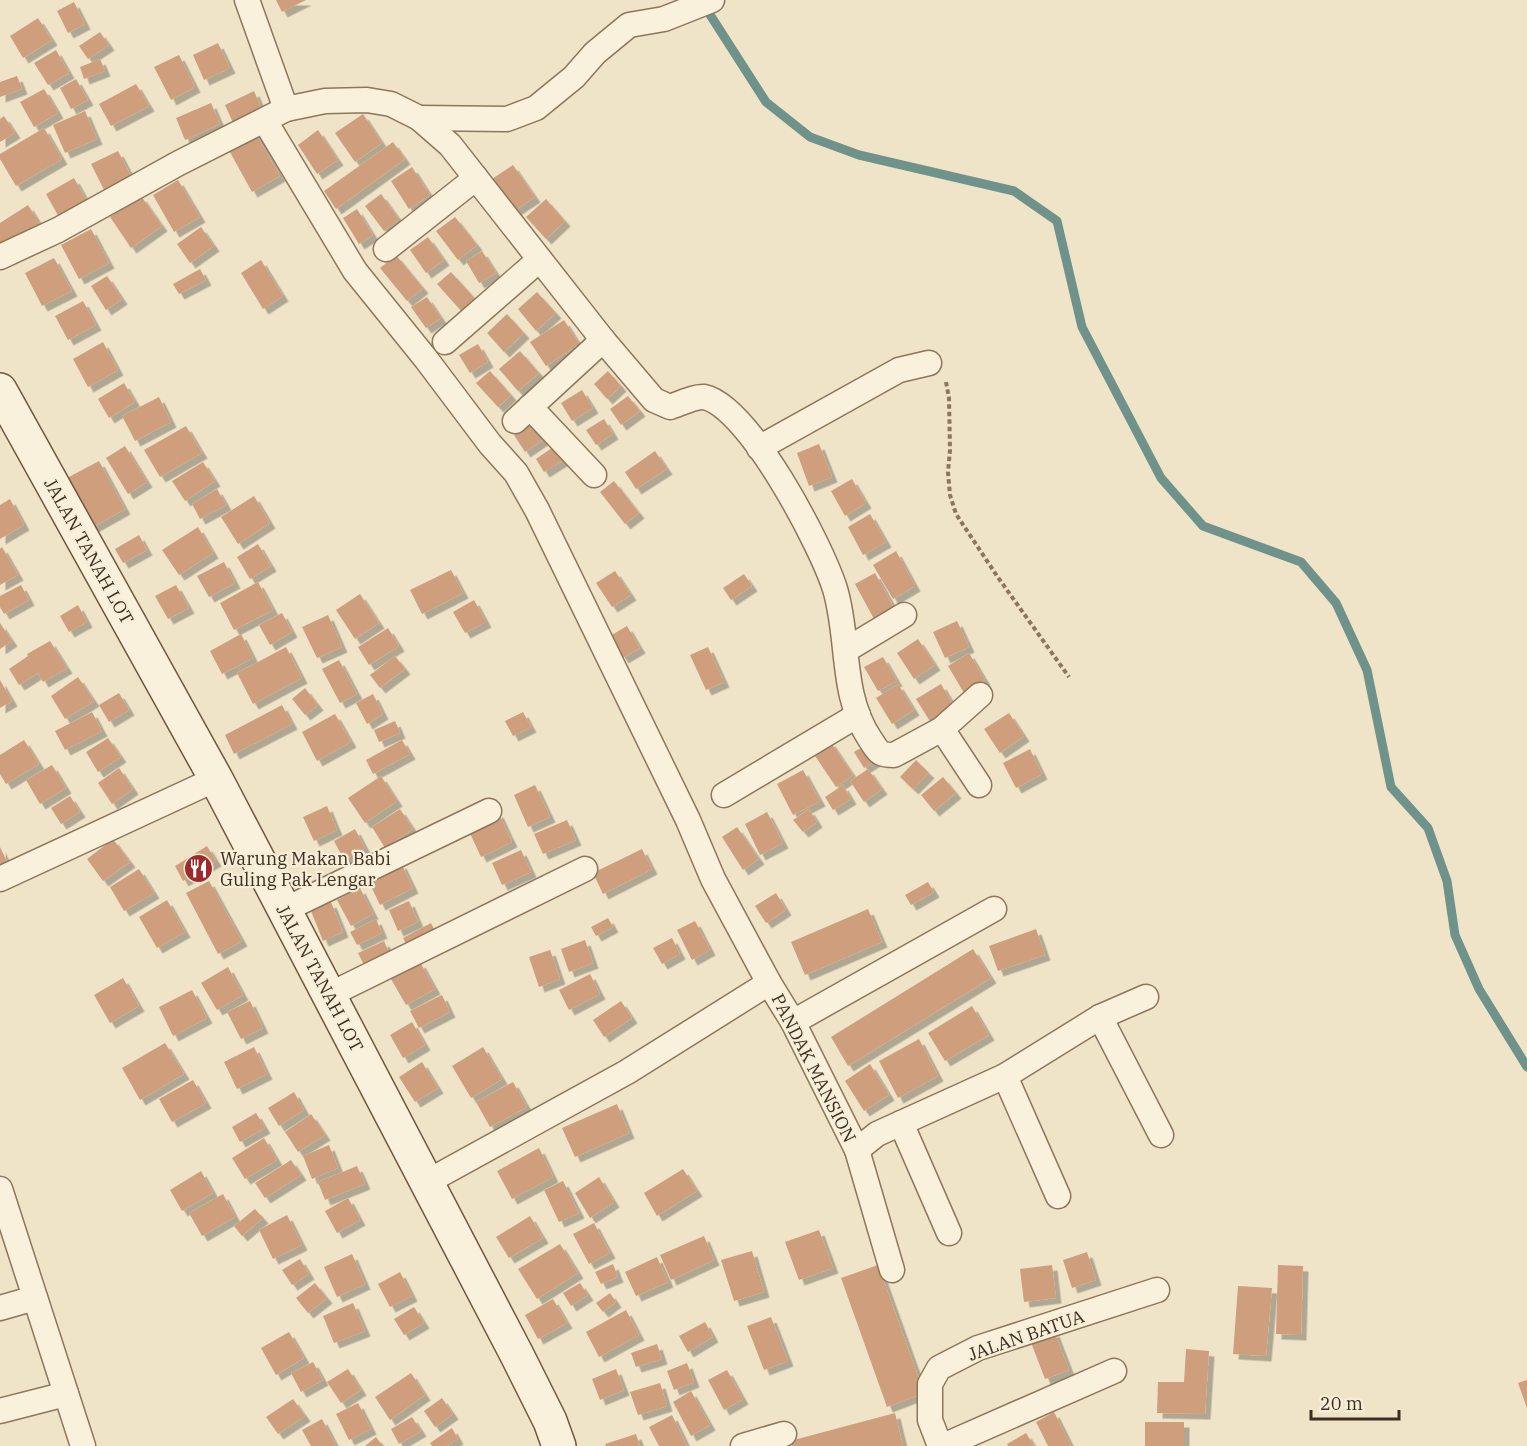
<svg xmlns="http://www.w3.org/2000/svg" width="1527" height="1446" font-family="'IBM Plex Serif',serif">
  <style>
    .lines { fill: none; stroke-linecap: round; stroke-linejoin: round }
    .stream { stroke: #6f938a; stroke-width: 9 }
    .building { fill: #cf9f7d; filter: url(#shadow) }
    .minor-casing { stroke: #8d765c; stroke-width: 27 }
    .secondary-casing { stroke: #6f573f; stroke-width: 36 }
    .path { stroke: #8d765c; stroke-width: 4; stroke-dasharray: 4.5 3; stroke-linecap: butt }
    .minor { stroke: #faf1dc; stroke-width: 24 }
    .secondary { stroke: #faf1dc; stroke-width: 33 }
    .labels { text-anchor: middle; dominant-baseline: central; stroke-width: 4.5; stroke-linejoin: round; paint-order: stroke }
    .street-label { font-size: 18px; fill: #3d2e20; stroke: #f7eed8 }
    .poi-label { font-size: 18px; fill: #3d2e20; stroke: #f7eed8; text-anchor: start }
  </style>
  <defs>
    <filter id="shadow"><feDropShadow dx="5.5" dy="5.5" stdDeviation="0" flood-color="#0004"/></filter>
  </defs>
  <rect width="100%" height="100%" fill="#f0e4c8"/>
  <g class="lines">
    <!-- stream -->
    <polyline class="stream" points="705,2 707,10 766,102 810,137 859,155 1014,191 1057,221 1082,327 1161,478 1203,526 1301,562 1336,603 1367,670 1391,787 1428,828 1447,881 1455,935 1479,989 1527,1067"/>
  </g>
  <!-- building -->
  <g class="building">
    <polygon points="276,0 306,0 282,12"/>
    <polygon points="74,2 85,24 68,33 57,11"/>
    <polygon points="38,18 52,40 23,58 10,36"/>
    <polygon points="100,32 109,45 88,59 79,46"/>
    <polygon points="218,43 230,68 204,80 193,55"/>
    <polygon points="56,50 69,73 48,85 34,63"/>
    <polygon points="179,55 195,87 171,100 154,67"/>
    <polygon points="100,59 105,71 84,79 80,67"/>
    <polygon points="17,76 22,89 0,97 0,82"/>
    <polygon points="76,79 88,100 71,109 60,88"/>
    <polygon points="136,84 149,106 111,126 99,104"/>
    <polygon points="44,89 58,113 34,127 20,102"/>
    <polygon points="254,91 263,112 234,125 225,105"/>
    <polygon points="211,103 220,124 185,140 176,118"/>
    <polygon points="85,111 97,139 65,153 53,125"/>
    <polygon points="363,114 382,143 355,162 335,133"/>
    <polygon points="4,116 15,133 0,142 0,119"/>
    <polygon points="44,128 62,159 16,186 0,159 0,154"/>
    <polygon points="254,130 280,176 252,192 226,145"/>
    <polygon points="318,130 338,160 317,174 298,145"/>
    <polygon points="393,142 405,159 336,209 324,191"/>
    <polygon points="118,151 131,176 104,190 91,164"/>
    <polygon points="513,165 535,197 508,215 486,183"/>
    <polygon points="412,167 430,195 409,209 391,181"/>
    <polygon points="74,178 88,203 60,219 46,194"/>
    <polygon points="178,180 200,217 174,232 153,195"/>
    <polygon points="381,194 399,219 384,231 365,206"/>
    <polygon points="141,196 162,226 131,248 110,217"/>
    <polygon points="546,199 565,221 546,239 526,217"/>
    <polygon points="28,205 43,229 0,249 0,223"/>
    <polygon points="357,209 373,235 359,244 343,218"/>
    <polygon points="455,217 477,245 458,260 436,231"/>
    <polygon points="201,227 214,246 190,263 177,244"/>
    <polygon points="91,229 109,263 79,279 61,245"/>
    <polygon points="428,237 444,260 426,273 410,250"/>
    <polygon points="482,251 496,273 479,283 466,261"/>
    <polygon points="396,255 423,288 407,301 380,268"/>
    <polygon points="54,258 72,291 42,306 25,273"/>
    <polygon points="261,260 283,296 263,309 241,273"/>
    <polygon points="200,269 206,280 179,294 173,284"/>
    <polygon points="451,272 478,302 464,314 437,284"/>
    <polygon points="107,276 122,299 106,310 91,286"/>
    <polygon points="537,292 556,313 536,331 518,309"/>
    <polygon points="427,297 441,318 426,328 411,307"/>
    <polygon points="83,301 96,325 68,340 55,316"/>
    <polygon points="507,314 524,333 504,352 487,333"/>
    <polygon points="564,320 579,344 546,366 530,342"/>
    <polygon points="103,342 118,370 88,387 73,359"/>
    <polygon points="478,344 488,362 470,373 459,355"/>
    <polygon points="520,351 539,373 518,391 499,369"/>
    <polygon points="490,371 511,395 498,407 476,383"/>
    <polygon points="608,371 621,386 607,399 594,384"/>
    <polygon points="124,383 135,402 109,418 98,399"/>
    <polygon points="582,390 593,408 572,421 561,403"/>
    <polygon points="628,396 640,411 621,425 610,409"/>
    <polygon points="159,397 171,422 135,441 122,416"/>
    <polygon points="540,419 550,435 525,452 514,435"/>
    <polygon points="604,419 613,434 596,445 586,430"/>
    <polygon points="186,426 202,453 160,477 144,450"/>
    <polygon points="819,444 832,477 809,486 797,453"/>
    <polygon points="556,445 565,459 544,472 536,459"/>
    <polygon points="125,446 147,482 128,494 106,458"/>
    <polygon points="655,451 667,469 636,489 625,472"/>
    <polygon points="99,461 125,509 93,527 67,478"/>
    <polygon points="203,462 215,481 185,501 172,481"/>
    <polygon points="852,479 866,503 845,516 831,491"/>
    <polygon points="614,481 639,513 625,524 600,492"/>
    <polygon points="217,489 226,505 200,519 192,504"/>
    <polygon points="254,496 270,523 238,544 221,517"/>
    <polygon points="10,499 24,525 0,539 0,505"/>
    <polygon points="870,514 886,542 863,555 848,527"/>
    <polygon points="198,527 213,553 179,575 162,550"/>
    <polygon points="139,535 147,550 123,563 115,549"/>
    <polygon points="258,544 271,566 250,579 237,557"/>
    <polygon points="2,547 18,575 0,585 0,549"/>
    <polygon points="896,551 915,586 893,599 873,565"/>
    <polygon points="224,562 235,583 209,597 197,576"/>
    <polygon points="451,570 463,593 422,614 410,590"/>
    <polygon points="615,571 631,595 612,607 596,583"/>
    <polygon points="875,573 894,608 874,619 855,584"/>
    <polygon points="744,574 752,586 731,600 723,588"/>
    <polygon points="258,582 273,610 234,630 220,603"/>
    <polygon points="21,585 29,600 4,614 0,607 0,596"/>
    <polygon points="176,585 189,608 168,619 155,596"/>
    <polygon points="360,594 379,623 355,639 336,610"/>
    <polygon points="474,600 486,622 465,633 453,612"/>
    <polygon points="78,605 87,622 69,632 60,616"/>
    <polygon points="282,613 292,632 270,645 259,625"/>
    <polygon points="328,615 342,647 317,658 302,627"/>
    <polygon points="957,621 969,647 945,658 933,632"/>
    <polygon points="0,623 12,641 0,649"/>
    <polygon points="627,626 640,648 623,658 610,636"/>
    <polygon points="388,628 399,646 369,665 358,647"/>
    <polygon points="241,634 253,658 222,674 210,651"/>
    <polygon points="918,639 935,665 914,679 897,653"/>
    <polygon points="50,641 67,668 43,682 38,673 19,685 9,669 28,656 27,654"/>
    <polygon points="286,647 302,678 253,704 237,673"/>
    <polygon points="708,647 724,682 706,690 690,655"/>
    <polygon points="969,653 985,680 964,693 948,666"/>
    <polygon points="395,656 405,669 380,688 370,675"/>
    <polygon points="883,657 897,681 878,691 864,667"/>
    <polygon points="339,660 357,694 340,703 322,669"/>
    <polygon points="78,677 94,701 65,719 51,696"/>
    <polygon points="0,680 12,701 0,708"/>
    <polygon points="898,684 914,710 892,724 876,698"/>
    <polygon points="941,684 957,711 933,726 916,699"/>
    <polygon points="305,688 318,705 305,715 292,699"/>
    <polygon points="119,693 129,710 109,722 99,705"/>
    <polygon points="373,694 383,714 367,724 356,703"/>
    <polygon points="282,705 292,724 234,754 225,735"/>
    <polygon points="92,712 102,731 65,750 55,731"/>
    <polygon points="523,712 531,727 513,736 505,721"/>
    <polygon points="1009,713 1024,736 1000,753 984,729"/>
    <polygon points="335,714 351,742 317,761 302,732"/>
    <polygon points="395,721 400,733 379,742 374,730"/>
    <polygon points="108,738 121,757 98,772 86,752"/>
    <polygon points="24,740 39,764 6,784 0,774 0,755"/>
    <polygon points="402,740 410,754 373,774 366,760"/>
    <polygon points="830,741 853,775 836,787 813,753"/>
    <polygon points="871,742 880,758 864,768 854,752"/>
    <polygon points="1030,749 1042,774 1016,788 1003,763"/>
    <polygon points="916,760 929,773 913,789 900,777"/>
    <polygon points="52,765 66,788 40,804 26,780"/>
    <polygon points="119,768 133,789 112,804 98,783"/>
    <polygon points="868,769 882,789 864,802 850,781"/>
    <polygon points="803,770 820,801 793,815 777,784"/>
    <polygon points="381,776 397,801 365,823 348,798"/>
    <polygon points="943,777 956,793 934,811 921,795"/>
    <polygon points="535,785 550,817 528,827 514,795"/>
    <polygon points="843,785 851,799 833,810 825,797"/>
    <polygon points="70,796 80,812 61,824 51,808"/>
    <polygon points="327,806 337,830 314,841 303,817"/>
    <polygon points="400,809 413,829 385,848 372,827"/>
    <polygon points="809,809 817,822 803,832 793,820"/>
    <polygon points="498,812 512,842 481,857 467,827"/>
    <polygon points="767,812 783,843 760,855 745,824"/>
    <polygon points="567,820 576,840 543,854 534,834"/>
    <polygon points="737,827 759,859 743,870 722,837"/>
    <polygon points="355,829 365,848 344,860 334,841"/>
    <polygon points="113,839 130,862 103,881 87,859"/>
    <polygon points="207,846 216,861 183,881 175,866"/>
    <polygon points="0,847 9,866 0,870"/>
    <polygon points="642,849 652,869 603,894 593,873"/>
    <polygon points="521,850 531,872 502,885 492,863"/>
    <polygon points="401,863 413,888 380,905 368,880"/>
    <polygon points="139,869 154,893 124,911 110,887"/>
    <polygon points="209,881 242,941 218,954 186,893"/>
    <polygon points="928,882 934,892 911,905 905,895"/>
    <polygon points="360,888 373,914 351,926 337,900"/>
    <polygon points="776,893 786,910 766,923 755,906"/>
    <polygon points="167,900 185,932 157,948 139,917"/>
    <polygon points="409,901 418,922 398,931 389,910"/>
    <polygon points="331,902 343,932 323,941 311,911"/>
    <polygon points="868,909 882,942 805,975 791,942"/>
    <polygon points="608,918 613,927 596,936 591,927"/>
    <polygon points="376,919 382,933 357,945 350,932"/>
    <polygon points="695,921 710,950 692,960 677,930"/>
    <polygon points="431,923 438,937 410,951 403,938"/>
    <polygon points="1036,929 1045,955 998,971 989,946"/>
    <polygon points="672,938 680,954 662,964 653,948"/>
    <polygon points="585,940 593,963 569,972 561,949"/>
    <polygon points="384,941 391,957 366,969 358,953"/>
    <polygon points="973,949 991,978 848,1066 831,1037"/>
    <polygon points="550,950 560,979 539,987 529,957"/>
    <polygon points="420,962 435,989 406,1005 391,979"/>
    <polygon points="228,967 243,995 217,1010 201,983"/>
    <polygon points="590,974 600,994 569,1010 559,990"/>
    <polygon points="123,978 139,1006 110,1023 94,995"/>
    <polygon points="192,990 207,1018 173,1036 159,1007"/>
    <polygon points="442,995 450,1012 419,1028 410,1011"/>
    <polygon points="250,1001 263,1028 241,1039 227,1012"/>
    <polygon points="621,1001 632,1018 604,1037 593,1020"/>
    <polygon points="972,1006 989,1035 945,1061 928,1033"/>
    <polygon points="412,1022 425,1045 403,1058 390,1035"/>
    <polygon points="919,1039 938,1076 898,1098 879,1061"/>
    <polygon points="165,1043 184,1074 140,1100 122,1068"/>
    <polygon points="254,1047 267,1074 237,1089 224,1062"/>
    <polygon points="483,1047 502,1079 471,1098 452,1066"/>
    <polygon points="422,1062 438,1088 415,1102 399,1077"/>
    <polygon points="870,1064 889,1095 864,1111 845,1081"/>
    <polygon points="193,1080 206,1103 172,1122 159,1099"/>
    <polygon points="513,1082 527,1107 490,1127 476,1102"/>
    <polygon points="294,1092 304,1110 279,1126 268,1108"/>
    <polygon points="617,1104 629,1133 575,1157 562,1128"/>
    <polygon points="256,1113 265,1128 240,1142 232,1127"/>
    <polygon points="311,1114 325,1135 298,1152 285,1132"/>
    <polygon points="264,1138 277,1160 245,1179 232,1158"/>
    <polygon points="329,1145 338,1168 312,1179 303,1156"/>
    <polygon points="539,1148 553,1177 512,1199 497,1171"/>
    <polygon points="291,1160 301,1175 265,1198 255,1183"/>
    <polygon points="357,1166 365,1184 325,1200 318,1182"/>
    <polygon points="683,1169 697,1191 657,1216 644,1193"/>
    <polygon points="201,1171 213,1193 182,1211 170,1190"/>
    <polygon points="599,1177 614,1202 590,1218 575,1193"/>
    <polygon points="563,1181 579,1213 559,1222 544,1190"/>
    <polygon points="223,1194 235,1217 202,1236 189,1213"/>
    <polygon points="348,1198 360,1220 337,1233 325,1211"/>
    <polygon points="255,1209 263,1218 242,1236 234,1226"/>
    <polygon points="287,1215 302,1245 273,1259 259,1230"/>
    <polygon points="530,1216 543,1238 509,1258 496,1237"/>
    <polygon points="594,1223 610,1253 589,1264 573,1234"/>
    <polygon points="819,1230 833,1268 799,1280 785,1242"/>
    <polygon points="704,1236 714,1260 671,1280 660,1255"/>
    <polygon points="560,1244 578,1273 537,1299 518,1269"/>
    <polygon points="752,1251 764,1292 734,1301 721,1260"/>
    <polygon points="1087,1252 1096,1280 1072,1288 1063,1260"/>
    <polygon points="352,1254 365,1284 337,1297 324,1267"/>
    <polygon points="657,1257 668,1282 636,1296 625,1272"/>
    <polygon points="300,1259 309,1274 292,1285 282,1270"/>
    <polygon points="613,1264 618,1277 601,1284 595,1272"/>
    <polygon points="878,1265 924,1393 887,1407 841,1278"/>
    <polygon points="1052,1265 1056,1298 1024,1302 1020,1269"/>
    <polygon points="1278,1265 1303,1266 1301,1335 1276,1334"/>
    <polygon points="400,1272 412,1296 390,1307 378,1284"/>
    <polygon points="315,1283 327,1298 308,1313 296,1298"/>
    <polygon points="580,1283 588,1295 571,1306 563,1293"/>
    <polygon points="1238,1286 1272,1288 1266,1356 1233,1354"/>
    <polygon points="610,1293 616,1302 603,1312 596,1303"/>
    <polygon points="553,1299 567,1323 538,1339 525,1315"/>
    <polygon points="353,1303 365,1331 334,1343 323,1316"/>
    <polygon points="414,1307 424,1323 404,1335 394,1319"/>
    <polygon points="626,1310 639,1335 599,1357 586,1332"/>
    <polygon points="771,1317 788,1361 764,1370 747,1326"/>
    <polygon points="705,1322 713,1337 688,1352 679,1336"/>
    <polygon points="1054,1331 1069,1370 1045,1379 1030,1340"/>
    <polygon points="289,1332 304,1358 276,1375 261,1348"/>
    <polygon points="657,1344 662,1359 636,1367 631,1353"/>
    <polygon points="1186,1349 1209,1351 1205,1414 1157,1413 1158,1382 1184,1382"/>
    <polygon points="313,1362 323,1380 301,1392 291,1373"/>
    <polygon points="687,1363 694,1382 674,1390 667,1371"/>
    <polygon points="348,1369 361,1390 341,1403 327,1382"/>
    <polygon points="616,1369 624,1390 600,1400 592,1379"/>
    <polygon points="727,1370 743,1399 724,1410 708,1380"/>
    <polygon points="411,1373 425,1395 390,1420 375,1397"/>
    <polygon points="1527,1380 1527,1408 1518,1383"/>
    <polygon points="660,1383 667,1406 638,1415 630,1392"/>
    <polygon points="691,1391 710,1425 691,1436 673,1402"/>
    <polygon points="442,1398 453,1414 435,1427 424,1411"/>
    <polygon points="293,1399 305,1416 278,1434 266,1417"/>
    <polygon points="358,1403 371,1429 349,1440 336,1414"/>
    <polygon points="1054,1412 1071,1446 1048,1446 1036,1422"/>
    <polygon points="895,1413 903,1446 792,1446 790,1441"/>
    <polygon points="672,1415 687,1446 659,1446 649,1427"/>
    <polygon points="412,1417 421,1431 399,1444 391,1429"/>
    <polygon points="322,1419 336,1446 311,1446 302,1430"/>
    <rect x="1145" y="1422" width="39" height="24"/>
    <polygon points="452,1428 458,1439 447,1446 432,1446 430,1443"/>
    <polygon points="1026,1433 1034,1446 1008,1446 1007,1444"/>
    <polygon points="636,1434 640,1446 606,1446 605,1444"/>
    <polygon points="376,1437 383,1446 365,1446"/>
  </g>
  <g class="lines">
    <defs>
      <g id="minor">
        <polyline points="247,0 286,109"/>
        <polyline points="419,118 507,119 536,108 574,77 595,53 629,25 664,19 712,0"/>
        <polyline points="265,121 355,271 426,359 490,444 516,473 537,510 688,820 713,879 769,983 793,1022 857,1150 877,1134 1005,1076 1100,1017 1146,997"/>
        <polyline points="386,249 476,178"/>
        <path d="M0,257L58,230L179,163L286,109L325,101L367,100L391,104L419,118L450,145L603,340L654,400L670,407C679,404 695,396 704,397C749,406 822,547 835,589C850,639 840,694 870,739C873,743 876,750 881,753C885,755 890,755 894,755L942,729L980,695"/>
        <polyline points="445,342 539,260"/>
        <polyline points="530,407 594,475"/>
        <polyline points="515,421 603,340"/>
        <polyline points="759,448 899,370 929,363"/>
        <polyline points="846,650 904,615"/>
        <polyline points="942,729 979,785"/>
        <polyline points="724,795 858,715"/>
        <polyline points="0,879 216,779"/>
        <polyline points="284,910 489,811"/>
        <polyline points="329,995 585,869"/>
        <polyline points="1100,1017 1161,1135"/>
        <polyline points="793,1022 994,909"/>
        <polyline points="1005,1076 1058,1196"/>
        <polyline points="901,1123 949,1233"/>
        <polyline points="857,1150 892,1270"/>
        <polyline points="427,1182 627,1072 769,983"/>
        <polyline points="0,1189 83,1446"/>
        <polyline points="0,1308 35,1298"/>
        <polyline points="0,1411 66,1394"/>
        <polyline points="743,1446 784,1434"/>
        <polyline points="940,1446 930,1420 930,1384 939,1368 978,1348 1157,1290"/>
        <polyline points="943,1446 1114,1371"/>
      </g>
      <polyline id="secondary" points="0,390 216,779 517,1355 550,1421 559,1446"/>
    </defs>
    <!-- minor casing -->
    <use href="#minor" class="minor-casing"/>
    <!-- secondary casing -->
    <use href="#secondary" class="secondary-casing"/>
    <!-- path -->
    <polyline class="path" points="946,382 949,398 950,450 948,472 950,495 956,514 997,576 1069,677"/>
    <!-- minor -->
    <use href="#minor" class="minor"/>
    <!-- secondary -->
    <use href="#secondary" class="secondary"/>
  </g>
  <!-- icons -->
  <defs>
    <symbol id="restaurant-disc" viewBox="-11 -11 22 22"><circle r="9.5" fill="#9e2a2b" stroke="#f7eed8"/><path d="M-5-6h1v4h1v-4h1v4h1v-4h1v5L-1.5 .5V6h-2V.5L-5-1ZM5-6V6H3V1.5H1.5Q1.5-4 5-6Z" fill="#fff"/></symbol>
  </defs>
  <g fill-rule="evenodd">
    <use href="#restaurant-disc" x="182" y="852" width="33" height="33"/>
  </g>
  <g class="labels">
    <!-- street labels -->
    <g class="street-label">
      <text transform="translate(89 551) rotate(61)">JALAN TANAH LOT</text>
      <text transform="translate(320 978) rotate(62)">JALAN TANAH LOT</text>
      <text transform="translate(814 1068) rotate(63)">PANDAK MANSION</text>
      <text transform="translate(1026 1335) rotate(-19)">JALAN BATUA</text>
    </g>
    <!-- poi labels -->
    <g class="poi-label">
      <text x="220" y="858">Warung Makan Babi<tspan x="220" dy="21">Guling Pak Lengar</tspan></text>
    </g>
  </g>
  <!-- scale -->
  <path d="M1311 1410v9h88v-9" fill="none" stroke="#3d2e20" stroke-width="3"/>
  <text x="1320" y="1410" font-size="18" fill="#3d2e20" stroke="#f7eed8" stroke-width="4.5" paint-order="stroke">20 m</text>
</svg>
